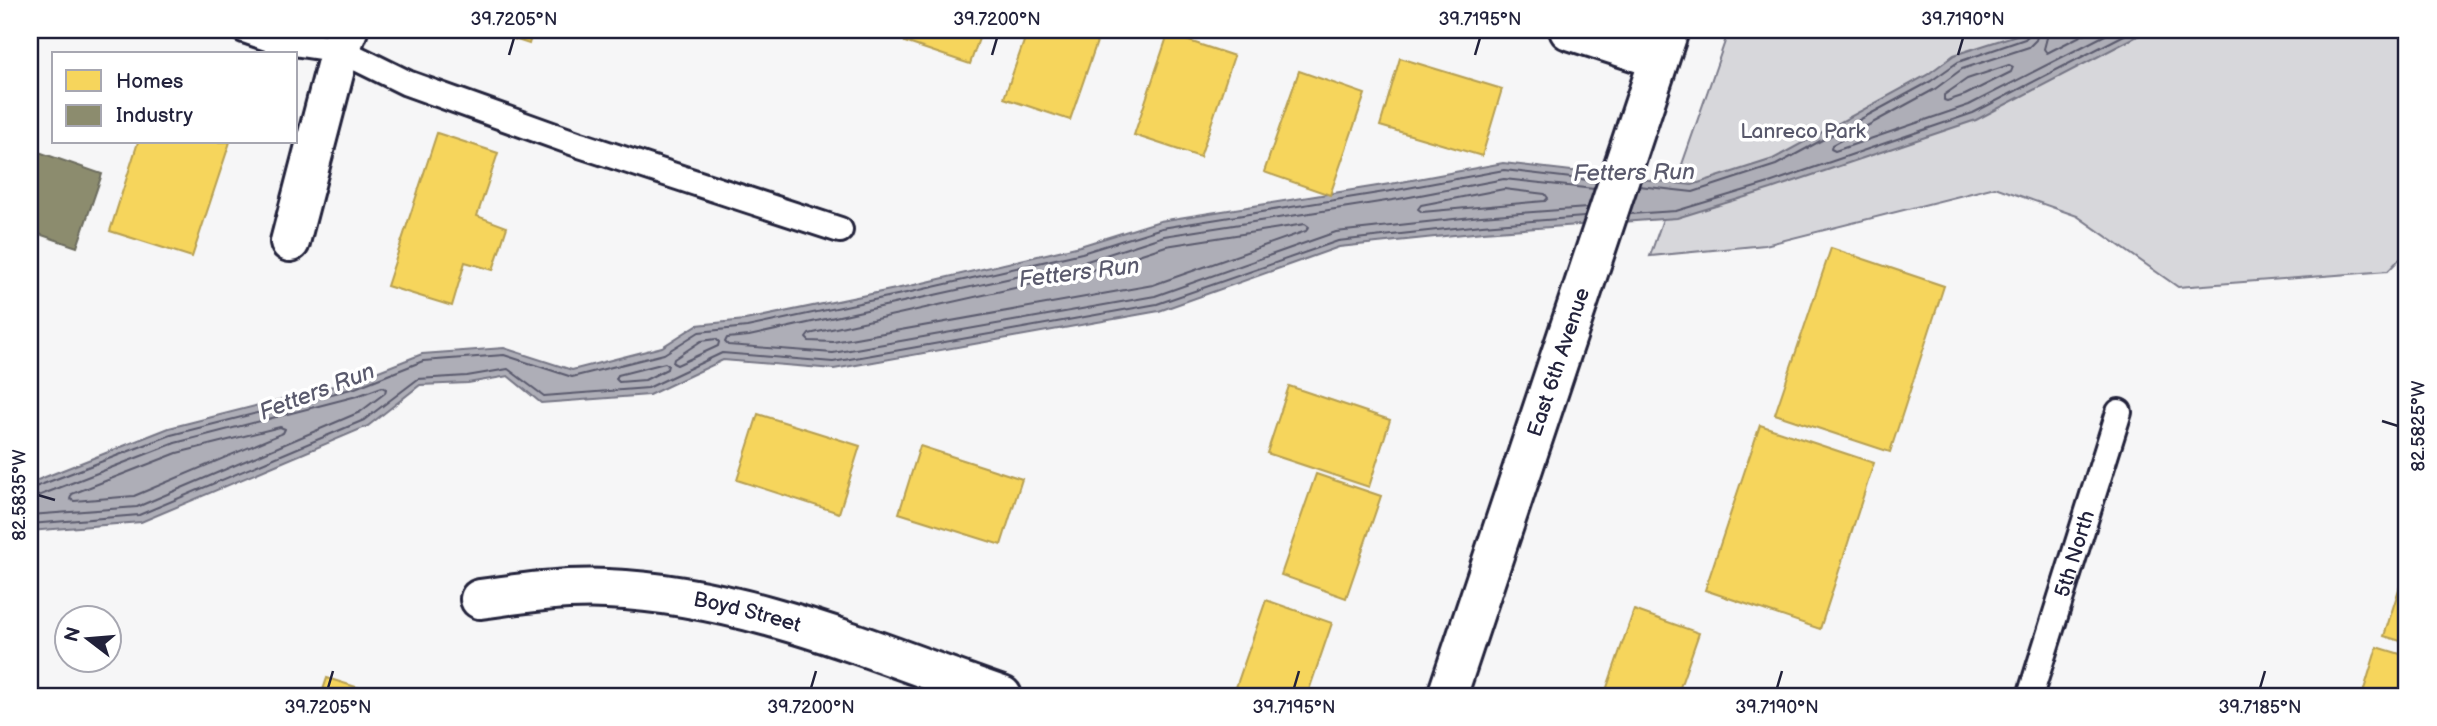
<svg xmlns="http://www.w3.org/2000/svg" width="2437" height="726" font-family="'Balsamiq Sans',sans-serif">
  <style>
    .green { fill: #d7d7db; stroke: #7c7c8b; stroke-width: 2 }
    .water { fill: #aeaeb7; stroke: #767685; stroke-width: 2 }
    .homes { fill: #f6d55c; stroke: #b69f52; stroke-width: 2 }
    .industry { fill: #8c8c6e; stroke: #6c6c5f; stroke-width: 2 }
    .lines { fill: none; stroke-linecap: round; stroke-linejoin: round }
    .shore { stroke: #5a5a6d; stroke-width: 2 }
    .lane-casing { stroke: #22223b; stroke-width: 30 }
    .street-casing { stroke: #22223b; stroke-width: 44 }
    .secondary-casing { stroke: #22223b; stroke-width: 44 }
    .lane { stroke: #fff; stroke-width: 24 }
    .street { stroke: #fff; stroke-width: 38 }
    .secondary { stroke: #fff; stroke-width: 38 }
    .ticks { fill: none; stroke: #22223b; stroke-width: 2.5 }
    .labels { text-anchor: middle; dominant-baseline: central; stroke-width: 7; stroke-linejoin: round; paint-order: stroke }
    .park-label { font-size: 21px; fill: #58586b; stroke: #fff }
    .street-label { font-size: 21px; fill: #22223b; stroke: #fff }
    .water-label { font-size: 23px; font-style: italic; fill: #5a5a6d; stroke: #fff }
    .neatline { fill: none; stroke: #22223b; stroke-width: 2.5 }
    .ticks-label { font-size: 18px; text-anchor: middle; fill: #22223b }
  </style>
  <rect width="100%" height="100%" fill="#f6f6f7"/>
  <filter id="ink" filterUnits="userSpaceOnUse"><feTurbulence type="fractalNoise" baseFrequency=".0143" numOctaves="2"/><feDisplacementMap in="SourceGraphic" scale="14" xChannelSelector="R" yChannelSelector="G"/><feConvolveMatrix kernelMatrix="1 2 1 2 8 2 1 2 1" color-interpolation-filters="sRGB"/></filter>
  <g filter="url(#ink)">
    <!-- green -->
    <polygon class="green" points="1729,30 2407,30 2407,251 2388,271 2178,287 2077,216 1995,187 1765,245 1650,256"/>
    <!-- water -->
    <polygon class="water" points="2032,30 2149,30 1976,120 1771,189 1677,218 1483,232 1339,247 1159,311 834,369 723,360 649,395 541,403 508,376 468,383 420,385 368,426 141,522 30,531 30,483 169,428 353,381 422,354 504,348 572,370 662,347 697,325 745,320 910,286 1080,246 1160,221 1396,183 1503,163 1692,185 1773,159 1927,75 1954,55"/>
    <!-- homes -->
    <g class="homes">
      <polygon points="486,30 533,30 529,44"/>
      <polygon points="847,30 874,30 872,38"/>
      <polygon points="909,30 982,30 970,64 905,42"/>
      <polygon points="1028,30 1101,30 1070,120 1004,98"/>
      <polygon points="1168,34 1234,56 1200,157 1134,135"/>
      <polygon points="1400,58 1502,89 1482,156 1380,126"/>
      <polygon points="1299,71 1365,94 1330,195 1264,172"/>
      <polygon points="437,133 498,153 477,216 507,227 493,270 465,262 452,306 387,286"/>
      <polygon points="138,142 230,142 192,257 110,231"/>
      <polygon points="1831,248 1944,286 1890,452 1775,414"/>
      <polygon points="1289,386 1390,420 1369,487 1267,453"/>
      <polygon points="758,414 860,446 839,513 737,480"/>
      <polygon points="1760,425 1874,463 1820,629 1705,590"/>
      <polygon points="920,446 1022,479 1001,545 899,513"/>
      <polygon points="1316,474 1381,496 1346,598 1281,575"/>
      <polygon points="2407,564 2407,643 2384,636"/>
      <polygon points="1266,600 1332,623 1307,696 1233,696"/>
      <polygon points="1634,610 1699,633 1677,696 1604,696"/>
      <polygon points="2377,647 2407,656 2407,696 2362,696"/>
      <polygon points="327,678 385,696 321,696"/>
    </g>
    <!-- industry -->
    <polygon class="industry" points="30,149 102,174 77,247 30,231"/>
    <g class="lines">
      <!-- shore -->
      <g class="shore">
        <polyline points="2039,30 2036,40 2029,47 1962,69 1935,89 1832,145 1831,149 1835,151 1969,105 2115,30"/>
        <polyline points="2049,30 2044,49 2047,53 2092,30"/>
        <polygon points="2009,65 2013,67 2011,72 1965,95 1947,101 1944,100 1944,95 1967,79"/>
        <polyline points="1639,186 1693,192 1776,165 1931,81 1958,62 2025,39 2029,35 2030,30"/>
        <polygon points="1504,189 1545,194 1548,198 1545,201 1422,212 1418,209 1421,205"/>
        <polyline points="1587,208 1481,216 1336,232 1155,296 833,353 728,345 725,342 727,338 749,336 1084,262 1164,236 1399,199 1504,179 1594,189"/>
        <polyline points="1630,214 1676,211 1769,183 1973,113 2134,30"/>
        <polygon points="1305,224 1309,227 1306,231 1153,285 833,342 809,341 806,338 809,334 1086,272 1166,246"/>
        <polygon points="716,339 719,342 718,346 677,365 673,363 674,359 701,341"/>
        <polygon points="665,363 668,365 667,369 645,380 619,382 616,379 618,375"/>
        <polygon points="280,427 285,429 283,433 134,496 74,501 70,499 72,494 177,453"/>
        <polyline points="30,489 171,435 355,388 423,361 504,355 572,377 664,354 699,332 747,327 911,292 1082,253 1162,228 1397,190 1504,170 1597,181"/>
        <polyline points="30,498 38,496 175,443 357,396 382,387 386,389 385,393 360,412 137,507 30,515"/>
        <polyline points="30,524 139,515 364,420 418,379 467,376 508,369 544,396 648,388 722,353 833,362 1157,304 1338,241 1482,225 1584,217"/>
      </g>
      <defs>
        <g id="lane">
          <polyline points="244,30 273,40 340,50 407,83 580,145 840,230"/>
          <path id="s1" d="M2030,696L2119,412"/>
        </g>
        <g id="street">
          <polyline points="1569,30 1659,59"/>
          <polyline points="290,242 340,50 348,30"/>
          <path id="s2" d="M480,599C522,593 565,587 607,589C744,594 875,652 1002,696"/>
        </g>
        <g id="secondary">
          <path id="s3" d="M1447,696L1669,30"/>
        </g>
      </defs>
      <!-- lane casing -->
      <use href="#lane" class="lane-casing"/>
      <!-- street casing -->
      <use href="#street" class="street-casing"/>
      <!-- secondary casing -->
      <use href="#secondary" class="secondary-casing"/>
      <!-- lane -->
      <use href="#lane" class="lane"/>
      <!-- street -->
      <use href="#street" class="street"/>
      <!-- secondary -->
      <use href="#secondary" class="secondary"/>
    </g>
  </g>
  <!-- ticks -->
  <path class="ticks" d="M509,55L514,38M992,55L997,38M1475,55L1480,38M1958,55L1963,38M2382,421L2398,426M38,495L55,500M328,688L333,671M811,688L816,671M1294,688L1299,671M1777,688L1782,671M2260,688L2265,671"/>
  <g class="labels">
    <!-- park labels -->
    <g class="park-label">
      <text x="1803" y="131">Lanreco Park</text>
    </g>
    <!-- street labels -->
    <g class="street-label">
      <text stroke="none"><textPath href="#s3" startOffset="352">East 6th Avenue</textPath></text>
      <text stroke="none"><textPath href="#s1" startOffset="149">5th North</textPath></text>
      <text stroke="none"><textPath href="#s2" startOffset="270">Boyd Street</textPath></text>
    </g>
    <!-- water labels -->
    <g class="water-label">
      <text transform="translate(1634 173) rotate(-1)">Fetters Run</text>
      <text transform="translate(1079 273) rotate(-7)">Fetters Run</text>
      <text transform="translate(317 392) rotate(-21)">Fetters Run</text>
    </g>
  </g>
  <!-- margin -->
  <rect width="2437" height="726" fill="none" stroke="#fff" stroke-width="77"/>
  <!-- legend -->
  <rect x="52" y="52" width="245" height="91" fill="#ffffff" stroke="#a7a7b1" stroke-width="2"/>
  <rect x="66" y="70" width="35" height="21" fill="#f6d55c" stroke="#a7a7b1" stroke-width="2"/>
  <text x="116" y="88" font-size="21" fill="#22223b">Homes</text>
  <rect x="66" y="105" width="35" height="21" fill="#8c8c6e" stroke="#a7a7b1" stroke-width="2"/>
  <text x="116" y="122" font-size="21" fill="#22223b">Industry</text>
  <!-- north arrow -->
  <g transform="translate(88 639) rotate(286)"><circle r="33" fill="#ffffff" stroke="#a7a7b1" stroke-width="2"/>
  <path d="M0-5L12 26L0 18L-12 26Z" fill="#22223b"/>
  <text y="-10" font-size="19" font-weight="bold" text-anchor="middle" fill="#22223b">N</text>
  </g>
  <rect x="38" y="38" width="2360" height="650" class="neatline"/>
  <g class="ticks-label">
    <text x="514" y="25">39.7205°N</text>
    <text x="997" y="25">39.7200°N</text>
    <text x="1480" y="25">39.7195°N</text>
    <text x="1963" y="25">39.7190°N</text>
    <text transform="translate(2418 426) rotate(-90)" y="6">82.5825°W</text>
    <text transform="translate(19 495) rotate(-90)" y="6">82.5835°W</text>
    <text x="328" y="713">39.7205°N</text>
    <text x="811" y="713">39.7200°N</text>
    <text x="1294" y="713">39.7195°N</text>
    <text x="1777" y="713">39.7190°N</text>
    <text x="2260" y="713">39.7185°N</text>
  </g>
</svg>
